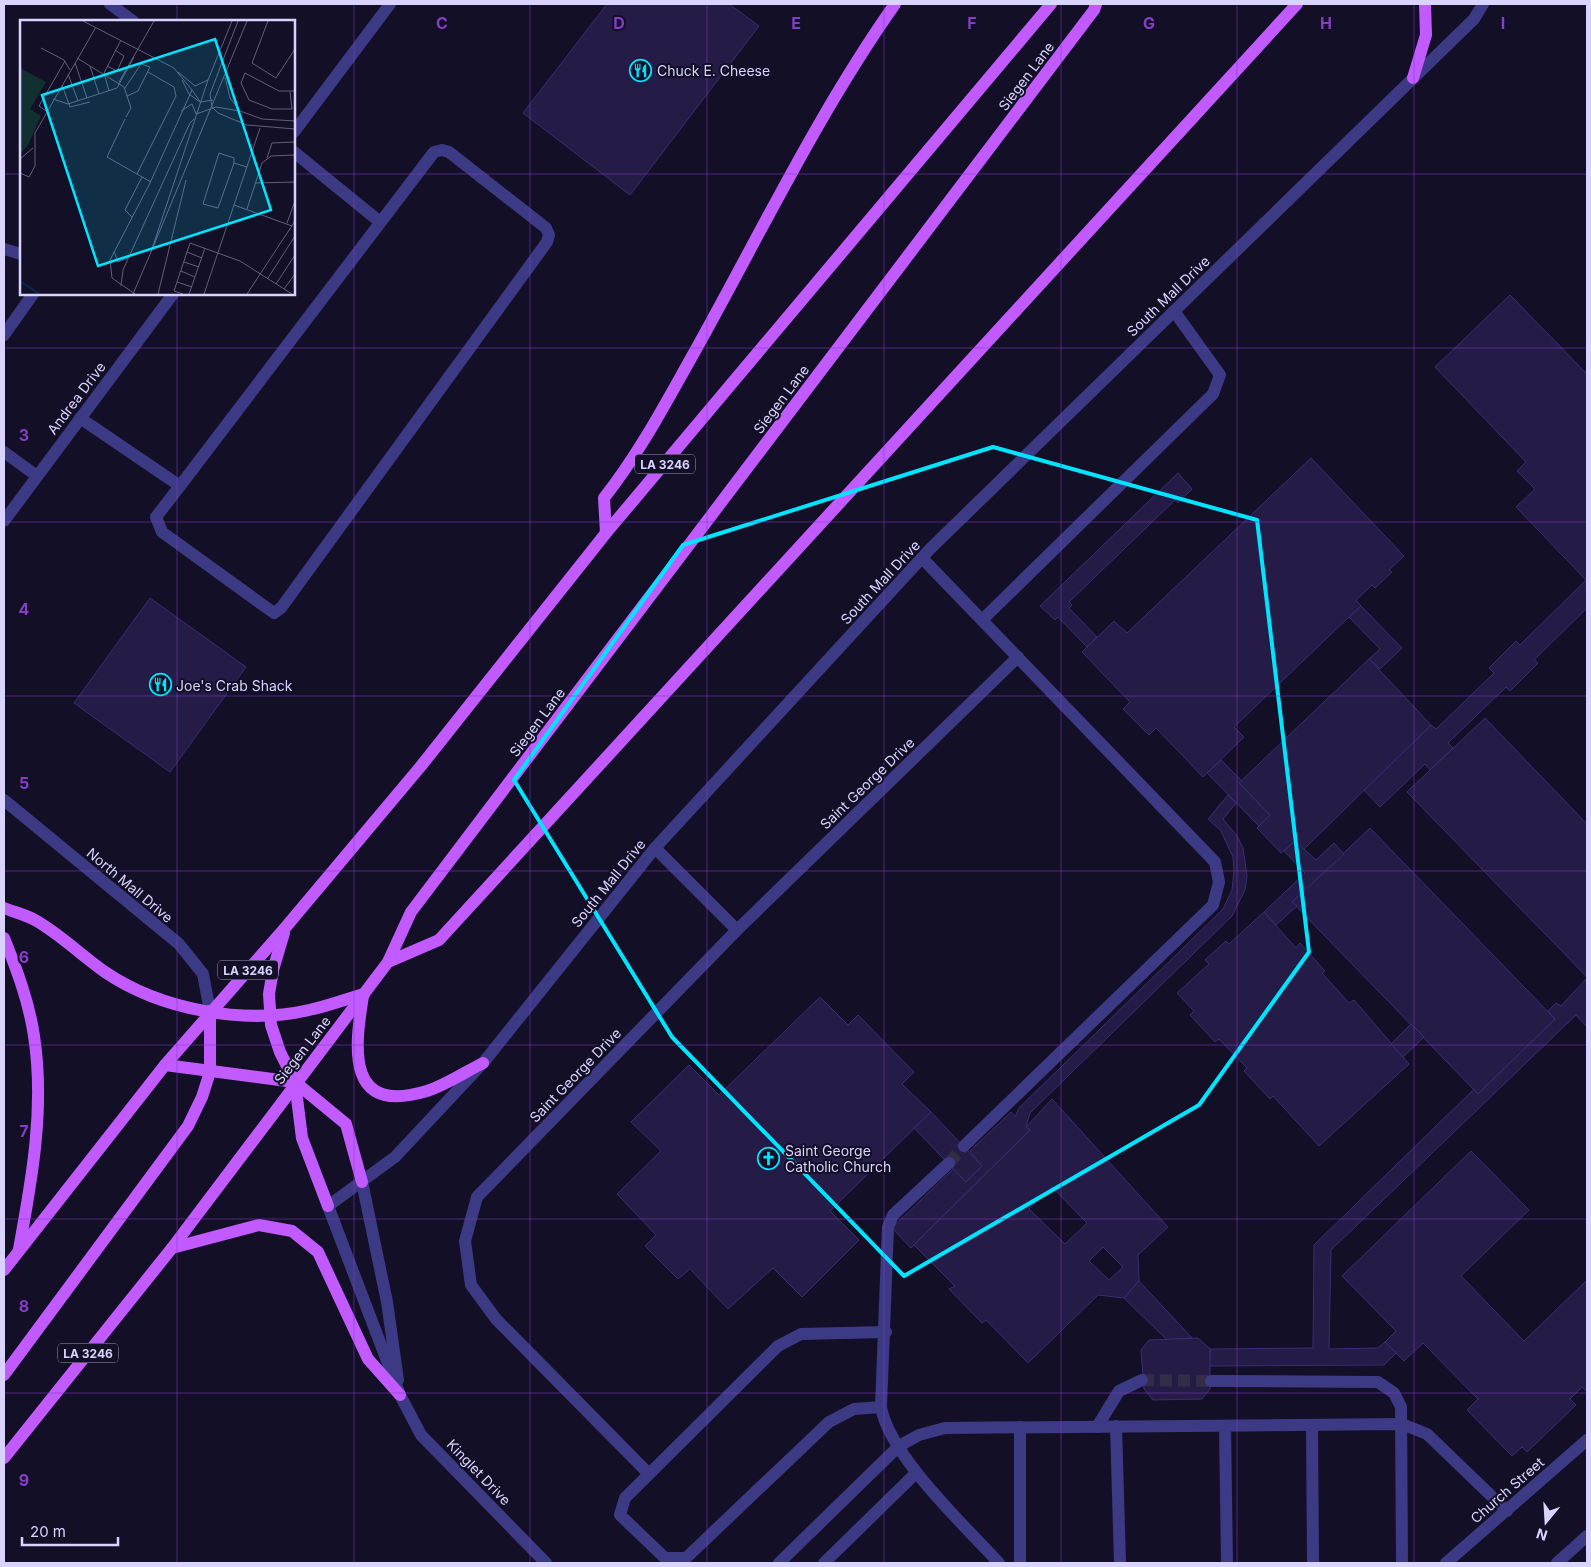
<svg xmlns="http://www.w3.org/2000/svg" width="1591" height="1567" font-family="Inter,sans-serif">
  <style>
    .building { fill: #241b47; stroke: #3b2d73; fill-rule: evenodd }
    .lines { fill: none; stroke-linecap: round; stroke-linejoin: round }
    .minor-tunnel { stroke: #312d47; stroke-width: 12; stroke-dasharray: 12 6; stroke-linecap: butt }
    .minor { stroke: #3d3a85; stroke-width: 12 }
    .major { stroke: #c25bff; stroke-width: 12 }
    .marked { fill: none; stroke: #00e5ff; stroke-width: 4; stroke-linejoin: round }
    .grid { fill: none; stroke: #843dc5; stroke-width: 1; stroke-opacity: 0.55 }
    .labels { text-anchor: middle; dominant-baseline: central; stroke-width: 4; stroke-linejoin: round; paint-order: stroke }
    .shield { fill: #130f26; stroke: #9e99be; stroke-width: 1 }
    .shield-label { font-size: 12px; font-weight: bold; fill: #d9d4ff }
    .poi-label { font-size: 14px; fill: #d9d4ff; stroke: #130f26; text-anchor: start }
    .street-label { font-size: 14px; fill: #d9d4ff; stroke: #130f26 }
    .inset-river { fill: none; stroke: #0c2248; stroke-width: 2.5 }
    .inset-road { fill: none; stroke: #625e7d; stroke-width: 1 }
    .view { fill: #00e5ff; fill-opacity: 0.15; stroke: #00e5ff; stroke-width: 2.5 }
    .inset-edge { fill: none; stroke: #d9d4ff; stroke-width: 2.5 }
    .grid-label { font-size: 16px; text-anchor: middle; font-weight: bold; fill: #843dc5; stroke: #130f26; stroke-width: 4; stroke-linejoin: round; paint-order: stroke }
  </style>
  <rect width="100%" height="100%" fill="#130f26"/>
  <!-- building -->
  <g class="building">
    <polygon points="607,4 729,4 759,26 630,195 523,113"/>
    <polygon points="1510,295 1587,374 1587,581 1516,507 1535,489 1517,471 1526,462 1435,367"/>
    <polygon points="1311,458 1404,556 1389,570 1392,572 1375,588 1372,585 1356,600 1361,606 1349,617 1234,727 1244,737 1203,777 1156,728 1149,735 1123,709 1130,702 1082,652 1114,621 1127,633"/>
    <polygon points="1178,473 1192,489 1178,503 1175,500 1069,602 1072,605 1069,608 1097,637 1087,647 1058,617 1055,620 1040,606"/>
    <polygon points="1586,580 1587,608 1534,660 1538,663 1510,691 1506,687 1448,743 1453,748 1430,770 1425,764 1380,807 1364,790 1431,725 1436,729 1494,673 1489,668 1516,641 1520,645"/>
    <polygon points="150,598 246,667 170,772 74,703"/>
    <polygon points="1361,606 1402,648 1380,669 1369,659 1380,649 1349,617"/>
    <polygon points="1369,659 1431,725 1303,850 1295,841 1281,853 1257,828 1270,815 1239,783"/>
    <polygon points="1485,718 1587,824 1587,977 1407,792"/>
    <polygon points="1221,760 1242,781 1239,783 1270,815 1259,826 1207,773"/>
    <polygon points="1228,795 1236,803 1223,819 1237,836 1243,848 1247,876 1245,890 1232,916 1030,1113 1026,1127 1030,1130 911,1248 892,1228 954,1168 966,1182 982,1166 970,1151 1011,1112 1015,1117 1019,1108 1223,909 1232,890 1234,871 1233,857 1221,831 1208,819"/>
    <polygon points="1370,828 1555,1019 1478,1094 1292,902"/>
    <polygon points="1295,841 1316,860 1334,843 1344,854 1292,902 1297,906 1276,925 1264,912 1305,873 1284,851"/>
    <polygon points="1264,912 1296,948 1300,943 1325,971 1322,973 1349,1003 1354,1000 1409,1064 1319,1146 1273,1096 1270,1099 1244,1071 1247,1068 1219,1039 1215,1042 1190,1015 1194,1011 1177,993 1209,964 1205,960 1226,941 1229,944"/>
    <polygon points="1587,978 1587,1027 1576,1015 1331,1250 1329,1349 1378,1348 1385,1342 1396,1353 1384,1365 1210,1366 1210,1349 1313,1348 1314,1245 1474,1089 1478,1094 1555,1019 1548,1011 1556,1003 1561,1006"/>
    <polygon points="820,997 848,1025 858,1015 914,1072 902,1084 931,1112 830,1211 859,1240 802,1297 773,1268 728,1309 690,1269 678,1279 645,1246 656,1235 617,1194 661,1151 631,1122 689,1065 719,1095"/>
    <polygon points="1411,1024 1424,1037 1403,1057 1391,1044"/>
    <path d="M1052,1099L1168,1227L1138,1255L1139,1281L1124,1298L1098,1295L1028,1363L986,1320L982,1323L949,1289L955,1286L914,1245L1030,1130L1026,1127ZM1052,1187L1087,1223L1065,1244L1029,1209ZM1103,1247L1123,1267L1109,1280L1089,1261Z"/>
    <polygon points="931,1112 982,1166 966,1182 914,1128"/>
    <polygon points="1471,1151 1529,1210 1461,1276 1524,1341 1587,1280 1587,1392 1582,1387 1570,1399 1576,1405 1527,1452 1522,1447 1512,1456 1467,1410 1478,1399 1423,1343 1404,1361 1385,1342 1396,1331 1342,1276"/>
    <polygon points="1139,1281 1192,1338 1167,1340 1124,1298"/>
    <polygon points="1198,1338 1210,1349 1210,1389 1202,1399 1153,1400 1144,1389 1141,1350 1149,1340"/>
  </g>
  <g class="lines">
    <!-- minor-tunnel -->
    <g class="minor-tunnel">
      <polyline points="949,1163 964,1146"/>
      <polyline points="1142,1380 1211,1381"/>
    </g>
    <!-- minor -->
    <g class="minor">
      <polyline points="110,4 133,21"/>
      <polyline points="294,132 390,4"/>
      <polyline points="294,152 380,222"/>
      <polyline points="4,249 21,254"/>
      <polyline points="4,335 33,294"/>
      <polyline points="80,418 180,486 156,517 162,532 274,613 281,608 547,242 549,235 546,228 449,152 442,150 434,152 180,486"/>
      <polyline points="4,452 37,476"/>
      <polyline points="4,521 173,294"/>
      <polyline points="922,558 1215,862 1219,882 1213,905 964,1146"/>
      <polyline points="982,620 1213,394 1220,375 1174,311"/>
      <polyline points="4,800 179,944 203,974 210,1011"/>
      <polyline points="655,848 737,930"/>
      <path d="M949,1163L893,1215L888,1227L881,1407C889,1455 965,1526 999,1563"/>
      <polyline points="362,1182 387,1302 398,1380"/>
      <polyline points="1211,1381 1378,1382 1394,1393 1401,1407 1402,1563"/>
      <polyline points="881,1407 854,1409 829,1422 686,1558 665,1558 620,1515 625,1498 778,1346 801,1334 886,1332"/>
      <polyline points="1312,1425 1313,1563"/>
      <polyline points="1116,1426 1120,1563"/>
      <polyline points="1225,1426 1227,1563"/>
      <polyline points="1097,1427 1119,1391 1142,1380"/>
      <polyline points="649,1474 496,1319 471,1285 465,1241 477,1197 737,930 1018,657"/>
      <polyline points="546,1563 421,1435 400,1395 328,1206 395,1157 483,1063 655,848 930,549 1474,19 1483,4"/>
      <polyline points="779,1563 899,1446 919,1435 945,1428 1402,1424 1427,1434 1507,1511"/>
      <polyline points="824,1563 916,1473"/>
      <polyline points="1020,1563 1020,1427"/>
      <polyline points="1446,1563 1587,1440"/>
      <polyline points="1557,1563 1587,1536"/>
    </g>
    <!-- major -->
    <g class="major">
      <polyline points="1413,78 1426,35 1425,4"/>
      <path d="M606,533L604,498C638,455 663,408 690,360C757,241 816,116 895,4"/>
      <path d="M4,908C14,912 26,915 35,920C60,934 82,956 105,972C161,1010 244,1025 309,1010C328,1006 346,999 364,994"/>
      <polyline points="284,933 273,970 269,994 271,1025 280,1052 295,1082 302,1138 328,1206"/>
      <path d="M4,938C17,970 29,1002 34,1036C45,1107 32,1179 19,1249"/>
      <polyline points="388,962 439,940 1297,4"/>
      <path d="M363,996C354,1051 347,1115 427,1091C446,1085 465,1072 483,1063"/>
      <polyline points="165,1065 295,1082 346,1124 362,1182"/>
      <polyline points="172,1248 259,1225 292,1231 318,1252 368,1359 400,1395"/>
      <polyline points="4,1270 165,1065 285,928 421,766 606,533 1051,4"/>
      <polyline points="4,1375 188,1126 202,1097 210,1072 210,1011"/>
      <polyline points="4,1458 172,1248 388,962 411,912 1094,10 1096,4"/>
    </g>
  </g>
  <!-- marked area -->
  <path class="marked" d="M993,447L1257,520L1309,952L1199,1105L904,1276L672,1037L514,780L683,545Z"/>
  <!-- grid -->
  <path class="grid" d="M177,4V21M354,4V1563M530,4V1563M707,4V1563M884,4V1563M1061,4V1563M1237,4V1563M1414,4V1563M4,174H21M294,174H1587M177,294V1563M4,348H1587M4,522H1587M4,696H1587M4,871H1587M4,1045H1587M4,1219H1587M4,1393H1587"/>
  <!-- icons -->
  <defs>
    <symbol id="restaurant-ring" viewBox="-11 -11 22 22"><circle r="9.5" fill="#130f26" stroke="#00e5ff" stroke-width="1.5"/><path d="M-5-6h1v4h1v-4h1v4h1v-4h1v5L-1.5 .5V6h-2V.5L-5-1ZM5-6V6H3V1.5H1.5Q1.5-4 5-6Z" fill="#00e5ff"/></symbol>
    <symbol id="church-ring" viewBox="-11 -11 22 22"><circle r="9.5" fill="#130f26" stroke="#00e5ff" stroke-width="1.5"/><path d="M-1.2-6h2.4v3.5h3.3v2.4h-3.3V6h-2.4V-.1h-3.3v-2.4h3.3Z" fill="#00e5ff"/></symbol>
  </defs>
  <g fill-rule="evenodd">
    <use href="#restaurant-ring" x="628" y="58" width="25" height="25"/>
    <use href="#restaurant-ring" x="148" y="672" width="25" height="25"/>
    <use href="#church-ring" x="756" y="1146" width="25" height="25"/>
  </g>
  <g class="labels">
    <!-- shield labels -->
    <g class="shield">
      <rect x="635" y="454.5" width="60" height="19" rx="4"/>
      <rect x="218" y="960.5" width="60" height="19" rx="4"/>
      <rect x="58" y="1343.5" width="60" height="19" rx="4"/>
    </g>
    <g class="shield-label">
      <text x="665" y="464">LA 3246</text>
      <text x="248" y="970">LA 3246</text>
      <text x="88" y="1353">LA 3246</text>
    </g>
    <!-- poi labels -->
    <g class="poi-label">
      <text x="657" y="70">Chuck E. Cheese</text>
      <text x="176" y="685">Joe's Crab Shack</text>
      <text x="785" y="1150">Saint George<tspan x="785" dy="16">Catholic Church</tspan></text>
    </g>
    <!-- street labels -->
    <g class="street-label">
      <text transform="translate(1026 76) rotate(-53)">Siegen Lane</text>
      <text transform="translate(1168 296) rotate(-44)">South Mall Drive</text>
      <text transform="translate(76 398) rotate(-53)">Andrea Drive</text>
      <text transform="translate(781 399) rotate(-53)">Siegen Lane</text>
      <text transform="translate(880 582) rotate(-47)">South Mall Drive</text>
      <text transform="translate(537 722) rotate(-53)">Siegen Lane</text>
      <text transform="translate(867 783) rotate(-44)">Saint George Drive</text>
      <text transform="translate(608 883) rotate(-51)">South Mall Drive</text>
      <text transform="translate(130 885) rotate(40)">North Mall Drive</text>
      <text transform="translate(302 1050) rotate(-52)">Siegen Lane</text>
      <text transform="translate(575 1075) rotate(-46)">Saint George Drive</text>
      <text transform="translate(479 1472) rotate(46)">Kinglet Drive</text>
      <text transform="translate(1507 1490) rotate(-41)">Church Street</text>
    </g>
  </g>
  <!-- overview -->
  <g transform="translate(20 20)">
    <rect width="275" height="275" fill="#130f26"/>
    <path d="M0,48L26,62L10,89L21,96L8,125L0,134Z" fill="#12302f"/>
    <path class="inset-river" d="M0,261L19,274"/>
    <path class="inset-road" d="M63,1L154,48L172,70L130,163L90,240L92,258L115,274M248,1L232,43L256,58L275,29M21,28L44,40L50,50M57,38L104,67L111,88L106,97M55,43L67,78M70,46L79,74M87,46L97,51L104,36L95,30M158,52L175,66L188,60M48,54L58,81M205,57L210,78L220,91M162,60L169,74M99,62L134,1M42,65L50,87L70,82M105,68L121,44L130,47L118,71L107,76M172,70L181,83M89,71L84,53L101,20M270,72L272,89H252L229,80L221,63L225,53L259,71H275M169,74L180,82L193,80M33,79L48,84L97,68L114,37M192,87L198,93L227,105L275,109M192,87L190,74L218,1M26,91L19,86L45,41M161,91L172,84L176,94M220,91L242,99L275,101M176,94L196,87L220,91M105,99L87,137L131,162M247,138L252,123L275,122M0,139L13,128M214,143L198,188L183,184L199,133L214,138V143L227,147M0,153L9,157L15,146V113L76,7M117,154L156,76L154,67L128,52M235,163L275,162M214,185L272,206M227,189L242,143L251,136L275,135M112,197L105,190L122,157M267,203L275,181M94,231L98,242L108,238M131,232L227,1M167,232L182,238M164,242L179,247M161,251L175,257M248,258L275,216M157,262L172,267M256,264L275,235M101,266L103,250L170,103L174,99M264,269L275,254M113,274L131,232L188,60L212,1M138,274L166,160M163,274L154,271L170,223L220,241L272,274M169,274L185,228M184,274L240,108M227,274L275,201"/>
    <path class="view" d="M195,19L251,190L78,246L22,75Z"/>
    <rect width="275" height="275" class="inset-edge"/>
  </g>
  <g class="grid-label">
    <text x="442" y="29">C</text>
    <text x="619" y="29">D</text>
    <text x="796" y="29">E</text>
    <text x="972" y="29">F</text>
    <text x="1149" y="29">G</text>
    <text x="1326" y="29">H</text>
    <text x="1503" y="29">I</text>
    <text x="24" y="441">3</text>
    <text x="24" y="615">4</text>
    <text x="24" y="789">5</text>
    <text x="24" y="963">6</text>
    <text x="24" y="1137">7</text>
    <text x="24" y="1312">8</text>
    <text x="24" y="1486">9</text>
  </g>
  <!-- border -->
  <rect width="1591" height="1567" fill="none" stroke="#d9d4ff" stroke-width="10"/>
  <!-- north arrow -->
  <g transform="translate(1546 1522) rotate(198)" stroke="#130f26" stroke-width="4" paint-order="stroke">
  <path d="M0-4L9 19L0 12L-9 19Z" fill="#d9d4ff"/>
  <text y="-8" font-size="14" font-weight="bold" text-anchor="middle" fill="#d9d4ff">N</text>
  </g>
  <!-- scale -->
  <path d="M22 1537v8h96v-8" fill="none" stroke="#d9d4ff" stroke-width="2.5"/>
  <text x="30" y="1537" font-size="15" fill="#d9d4ff" stroke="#130f26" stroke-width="4" paint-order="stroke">20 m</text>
</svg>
